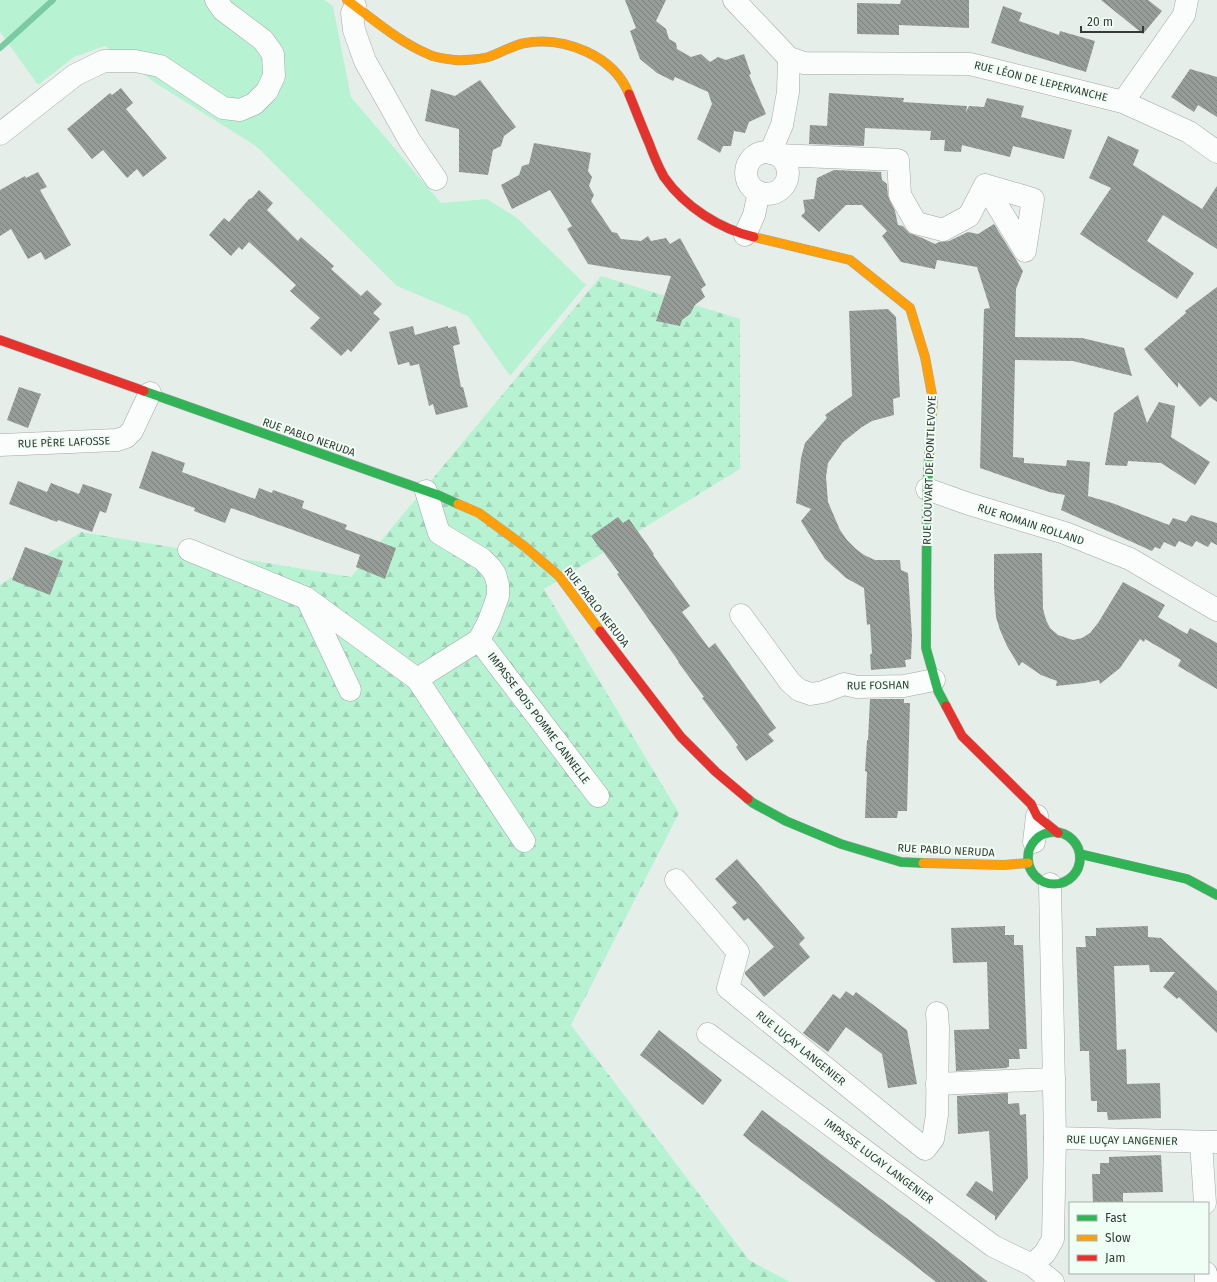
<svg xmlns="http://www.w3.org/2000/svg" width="1217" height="1282" font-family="'Fira Sans',sans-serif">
  <defs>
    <pattern id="forest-firs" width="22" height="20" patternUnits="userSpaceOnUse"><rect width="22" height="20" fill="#b7f3d2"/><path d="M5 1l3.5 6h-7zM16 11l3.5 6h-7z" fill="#9ed1b5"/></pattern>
    <pattern id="building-back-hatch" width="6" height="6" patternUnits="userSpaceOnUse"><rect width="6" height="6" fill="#969c98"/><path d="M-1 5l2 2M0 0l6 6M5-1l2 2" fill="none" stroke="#7b807d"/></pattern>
  </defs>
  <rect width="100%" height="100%" fill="#e6eee9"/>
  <path fill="#b7f3d2" d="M0 0H325L333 6 351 97 441 203 487 199 517 218 586 285 510 376 468 316 397 286 256 146 157 84 105 46 74 57 38 85 0 32Z"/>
  <path fill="url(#forest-firs)" d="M601 276 740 319V469L544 589 679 813 571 1025 749 1260 790 1282H0V585L81 532 351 577Z"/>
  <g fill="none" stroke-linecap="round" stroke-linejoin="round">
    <path stroke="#7acaa3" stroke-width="6" d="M0 48 53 0"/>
  </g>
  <g fill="url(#building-back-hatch)">
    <path d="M625 0H666L656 21 666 29 669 39 676 43 677 49 691 57 701 54 710 62 718 57 726 60 744 54 751 74 749 75 766 114 749 122 745 133 734 131 731 146H723L720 153 697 139 712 104 708 92 675 77 673 81 657 73 640 59 630 31 636 28Z"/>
    <path d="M901 0H969V28L899 25V35L857 34V3L900 4Z"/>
    <path d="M1101 0H1148L1162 11 1143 34Z"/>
    <path d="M1003 6 1022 13 1019 21 1059 35 1060 31 1095 41 1086 72 991 43Z"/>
    <path d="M1190 69 1217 77V117L1198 105 1194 112 1171 97Z"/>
    <path d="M480 80 516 127 504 136 501 146 493 150 488 175 459 172V129L425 121 431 89 455 96Z"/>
    <path d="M121 88 133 103 126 109 167 158 143 177 137 169 127 178 103 150 92 159 67 129 110 93 112 95Z"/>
    <path d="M829 93 904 98 903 102 967 106 966 112 969 106 984 107 987 98 1024 106 1021 117 1072 130 1064 159 1013 146 1010 157 962 145 961 152 944 151 945 140H930L931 131 865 128 864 146 809 144 810 125 827 126Z"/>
    <path d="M1108 136 1139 150 1133 165 1202 209 1217 186V249L1163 215 1147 241 1194 273 1177 299 1080 234 1111 188 1089 178Z"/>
    <path d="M534 143 591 153 588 171 592 177 589 186 594 195 591 201 612 232 617 233 621 239 641 241 648 236 651 241 666 238 670 244 680 238 706 285 701 289 705 297 695 305 690 314 682 320 680 326 656 321 671 276 623 270 588 264 567 229 572 226 550 190 512 209 501 185 519 175 522 166 529 164Z"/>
    <path d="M834 170 881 172 882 180 887 184 888 196 895 211 898 225 903 226 909 233 920 237 935 244 939 242 949 241 968 232 978 234 994 224 1023 271 1016 289 1015 337 1082 338 1124 348 1132 376 1073 361 1015 360 1013 457 1024 458V463L1066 466 1067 460 1090 462 1088 496 1112 503 1169 525 1173 518 1186 522 1191 515 1217 523V545L1211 542 1208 547 1196 541 1192 547 1179 541 1175 547 1164 542 1160 549 1155 547 1152 551 1061 510 1065 495 1049 492 980 468 984 309 990 308 977 267 937 260 935 269 901 262 882 236 887 231 862 205H846L819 232 801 216 805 212 803 200 814 199 817 178Z"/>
    <path d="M38 172 47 187 40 190 71 245 45 260 41 252 28 259 11 229 0 236V190L25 176 26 178Z"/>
    <path d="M259 190 273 203 267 210 298 241 301 237 334 266 331 269 361 296 367 290 382 304 373 313 380 319 351 352 348 349 341 356 310 328 320 318 290 291 296 285 249 242 242 250 239 247 231 256 209 235 224 218 229 222 249 199 252 198Z"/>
    <path d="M1217 287V402L1210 397 1200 407 1178 382V388L1144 349 1186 313 1185 311Z"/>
    <path d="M888 309 896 317 898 358 900 397 893 399 894 415 872 421 862 427 843 442 828 463 826 477 828 502 840 530 847 540 856 549 864 555 875 560H900L901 570 908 573 912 636 911 659 905 660 906 667 871 670 870 655 872 653 870 624 867 625 864 588 846 578 825 559 801 521 811 509 796 503 801 458 805 443 827 418 825 415 852 396 849 311Z"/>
    <path d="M413 326 415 335 448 326V328L456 326 460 344 453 346 461 387H463L468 407 436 415 433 404 429 406 419 364 410 366 409 362 398 365 389 332Z"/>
    <path d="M19 387 41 394 28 428 7 420Z"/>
    <path d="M1138 395 1147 423 1159 402 1175 406 1171 437 1210 462 1195 485 1161 463 1128 461 1127 466 1105 465 1114 413Z"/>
    <path d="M152 451 185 463 182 472 255 499 259 488 272 493 273 490 304 501 302 508 347 525 345 529 396 548 385 579 356 567 360 555 293 530 231 508 225 523 194 511 195 508 139 488Z"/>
    <path d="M18 481 47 492 51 483 79 494 83 484 112 494 106 513 100 511 92 532 58 520 57 522 9 504Z"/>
    <path d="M618 517 623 523 629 519 654 554 653 555 690 606 682 612 709 648 715 643 776 728 768 734 774 741 746 761 736 747 738 745 702 698 704 697 678 662H679L652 624 617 574 619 573 602 550H601L591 536Z"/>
    <path d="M25 547 63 561 50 595 12 580Z"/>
    <path d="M1042 553 1043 609 1046 620 1050 628 1058 635 1073 640 1082 638 1090 633 1098 623 1123 582 1165 605 1158 617 1187 634 1190 628 1217 643V689L1178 666 1181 660 1145 639 1144 642 1140 639 1120 668 1100 684 1099 680 1084 683 1056 686 1057 681 1041 675 1022 662 1019 666 1007 646 1000 630 996 617 994 588V554Z"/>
    <path d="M870 699H904V703H910L907 811H898L897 818H865L867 772 865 771 867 740H868Z"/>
    <path d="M737 859 805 938 799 944 810 957 764 997 745 974V972L774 947 748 918 744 921 732 907 737 903 715 879Z"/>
    <path d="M1005 926V935H1014V945H1023L1027 1049H1019L1020 1059H1009V1067H1007V1068L956 1071 954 1030 989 1029 987 962 953 963 951 928Z"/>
    <path d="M1148 926V937L1161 938 1217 991V1033L1179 997 1177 999 1163 987 1175 972H1150L1149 965 1114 966 1117 1050 1126 1049 1127 1084 1160 1083 1161 1118 1108 1120 1107 1112H1097V1101H1091L1089 1051H1080L1076 947H1086L1085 936H1096V928Z"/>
    <path d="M846 991 853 996 856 992 907 1030 917 1084 888 1088 882 1054 846 1027 828 1052 803 1033 833 994 840 999Z"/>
    <path d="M659 1030 722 1080 703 1105 640 1055Z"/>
    <path d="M1008 1093V1104L1019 1103 1020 1115 1026 1114 1028 1178 995 1221V1216L966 1195 976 1181 993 1192 989 1131 958 1134 957 1099V1096Z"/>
    <path d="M762 1110 913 1223 988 1282H936L899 1253 751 1142 743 1135Z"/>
    <path d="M1161 1155 1163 1192 1123 1193V1203H1093L1092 1174H1100V1163H1109V1157Z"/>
  </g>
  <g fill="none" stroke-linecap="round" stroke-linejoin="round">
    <defs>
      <g id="street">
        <path d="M734 0 789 58 804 63 970 64 1123 102 1189 132 1217 152"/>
        <path d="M355 6 352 13 354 30 365 61 410 141 436 179"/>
        <path d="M1123 102 1184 15 1187 0"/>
        <path d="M0 134 75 75 104 61H135L160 66 223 108 240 110 254 104 267 91 274 76 273 54 263 40 223 10 216 0"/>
        <circle cx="767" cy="173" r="21"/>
        <path d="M770 153 782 125 788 92 789 58"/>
        <path d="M777 155 898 160 900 195 916 223 943 230 969 216 985 185 1033 199 1025 251 985 185"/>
        <path d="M745 235 754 215 759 192"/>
        <path d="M0 445 117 440 126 437 132 431 150 393"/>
        <path d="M927 489 969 504 1065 533 1130 559 1217 610"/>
        <path d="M189 550 306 598 417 679 479 640 489 621 498 596V585L495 574 490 567 482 559 439 533 426 491"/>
        <path d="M308 601 350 690"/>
        <path d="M741 615 790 682 799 690 811 694 823 692 844 684 857 687 904 686 934 680"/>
        <path d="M479 640 598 796"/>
        <path d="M417 679 524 841"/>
        <path d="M1034 842 1037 816"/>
        <path d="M676 880 738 952 728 988 925 1149 933 1139 937 1115 938 1028 937 1013"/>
        <path d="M708 1034 993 1246 1032 1265 1053 1282"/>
        <path d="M937 1084 1054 1079"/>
        <path d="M1055 1138 1217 1142"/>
        <path d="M1201 1142 1205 1203"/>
        <path d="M1032 1265 1045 1253 1053 1239 1055 1138 1050 884"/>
        <path d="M1206 1273V1282"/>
      </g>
      <g id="fast">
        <path d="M144 391 438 495 458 504"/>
        <path d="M929 456 927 489 926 648 938 691 946 706"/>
        <path d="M748 799 753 803 786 821 841 844 901 862 923 863"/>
        <circle cx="1054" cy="858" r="26"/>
        <path d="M1080 854 1187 879 1217 895"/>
      </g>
      <g id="slow">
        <path d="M347 0C373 19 399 42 428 54 435 58 447 59 455 60 462 61 484 59 491 56 502 52 514 45 525 43 565 36 614 56 629 94"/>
        <path d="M754 237 850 260 910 308 925 357 933 400 929 456"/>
        <path d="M458 504 479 513 524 546 559 576 600 631"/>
        <path d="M923 863 1004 865 1028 863"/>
      </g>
      <g id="jam">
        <path d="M629 94C636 111 642 127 649 143 653 154 658 166 664 177 685 207 720 229 754 237"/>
        <path d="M0 340 144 391"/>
        <path d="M600 631 681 737 716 772 748 799"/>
        <path d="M946 706 962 736 1031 804 1037 816 1058 833"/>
      </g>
    </defs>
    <use href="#street" stroke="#a1a8a4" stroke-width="23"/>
    <use href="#fast" stroke="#a1a8a4" stroke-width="10"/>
    <use href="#slow" stroke="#a1a8a4" stroke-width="10"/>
    <use href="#jam" stroke="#a1a8a4" stroke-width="10"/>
    <use href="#street" stroke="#fbfcfc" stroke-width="22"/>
    <use href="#fast" stroke="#30b455" stroke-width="9"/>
    <use href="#slow" stroke="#ff9f0a" stroke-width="9"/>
    <use href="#jam" stroke="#e5322d" stroke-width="9"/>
  </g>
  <g text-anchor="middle" stroke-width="4" stroke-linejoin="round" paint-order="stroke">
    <g font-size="11" fill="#343a37" stroke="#f0fff6">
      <text transform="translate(1041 81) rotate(14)" y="4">RUE LÉON DE LEPERVANCHE</text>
      <text transform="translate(309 437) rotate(19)" y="4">RUE PABLO NERUDA</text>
      <text transform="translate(64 442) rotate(-2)" y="4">RUE PÈRE LAFOSSE</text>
      <text transform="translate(929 470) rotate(-88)" y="4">RUE LOUVART DE PONTLEVOYE</text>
      <text transform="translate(1031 524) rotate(18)" y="4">RUE ROMAIN ROLLAND</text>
      <text transform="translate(597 607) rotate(52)" y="4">RUE PABLO NERUDA</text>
      <text transform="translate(878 685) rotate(-1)" y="4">RUE FOSHAN</text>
      <text transform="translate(539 718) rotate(53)" y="4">IMPASSE BOIS POMME CANNELLE</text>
      <text transform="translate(946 850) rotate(3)" y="4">RUE PABLO NERUDA</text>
      <text transform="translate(801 1048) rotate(39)" y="4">RUE LUÇAY LANGENIER</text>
      <text transform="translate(1122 1140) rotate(1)" y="4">RUE LUÇAY LANGENIER</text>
      <text transform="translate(879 1161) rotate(37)" y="4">IMPASSE LUCAY LANGENIER</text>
    </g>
  </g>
  <rect x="1069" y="1202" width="140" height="72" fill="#f0fff6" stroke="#a5b0aa"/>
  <rect x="1077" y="1215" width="20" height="6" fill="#30b455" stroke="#a5b0aa"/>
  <text x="1105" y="1222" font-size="12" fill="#343a37">Fast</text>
  <rect x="1077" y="1235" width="20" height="6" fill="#ff9f0a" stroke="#a5b0aa"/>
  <text x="1105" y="1242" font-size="12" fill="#343a37">Slow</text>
  <rect x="1077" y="1255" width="20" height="6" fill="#e5322d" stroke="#a5b0aa"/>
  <text x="1105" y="1262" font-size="12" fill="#343a37">Jam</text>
  <path d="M1081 26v6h62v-6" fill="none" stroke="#343a37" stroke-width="2"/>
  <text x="1087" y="26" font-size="12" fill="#343a37" stroke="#f0fff6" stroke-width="3" paint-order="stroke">20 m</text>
</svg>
